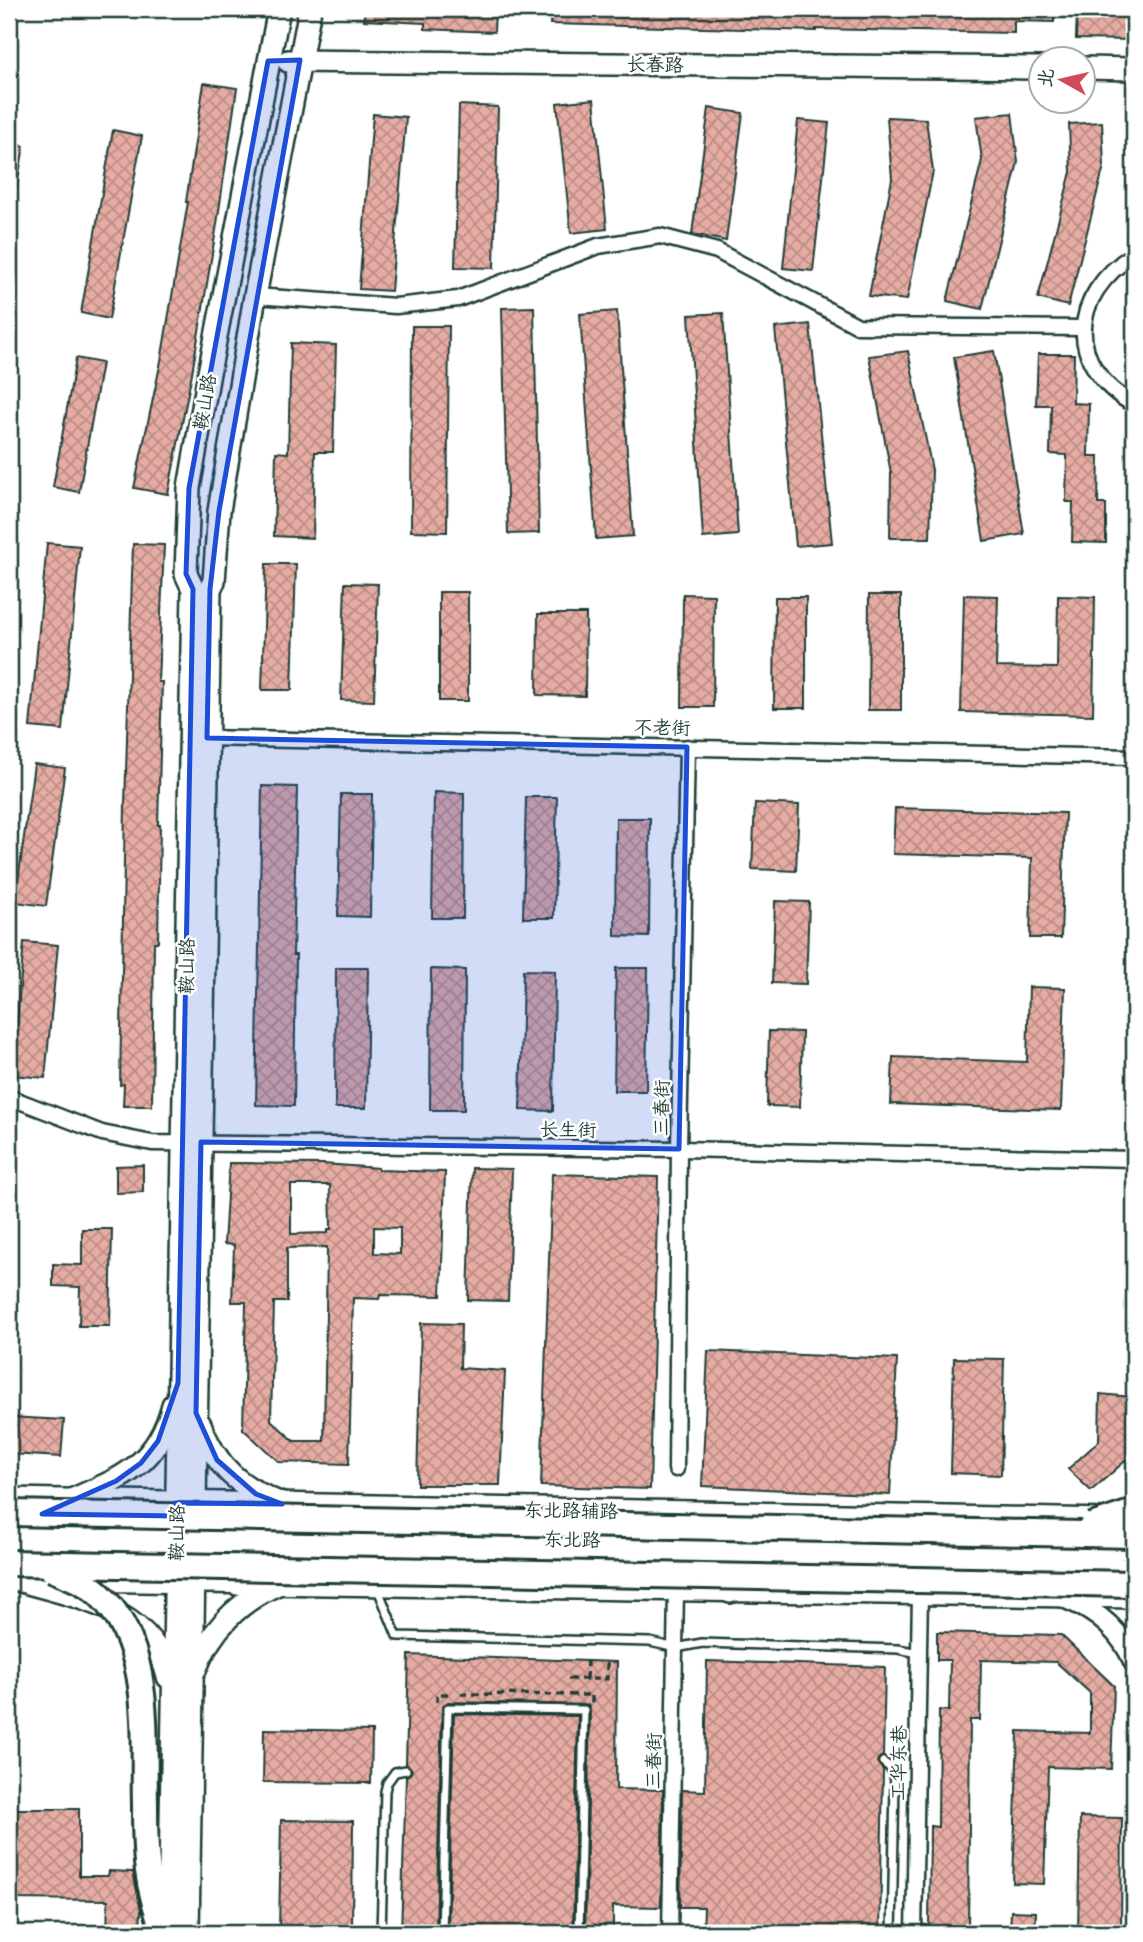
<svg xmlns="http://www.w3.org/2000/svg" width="1143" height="1942" font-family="'Balsamiq Sans','LXGW WenKai TC',sans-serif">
  <defs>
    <pattern id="building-cross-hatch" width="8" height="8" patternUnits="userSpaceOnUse" patternTransform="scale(1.75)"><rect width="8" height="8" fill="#e6aca4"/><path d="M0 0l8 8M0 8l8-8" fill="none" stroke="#ba8d86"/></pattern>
  </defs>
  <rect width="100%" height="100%" fill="#fff"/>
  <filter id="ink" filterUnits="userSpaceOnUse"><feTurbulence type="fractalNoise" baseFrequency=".0143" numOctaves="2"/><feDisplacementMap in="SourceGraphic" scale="14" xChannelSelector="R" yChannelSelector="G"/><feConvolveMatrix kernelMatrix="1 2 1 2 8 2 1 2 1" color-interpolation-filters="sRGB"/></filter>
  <g filter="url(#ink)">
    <g fill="url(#building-cross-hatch)" stroke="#1f3d34" stroke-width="2" fill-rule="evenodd">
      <path d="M364 9H495L494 32 425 29V23L364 20Z"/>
      <path d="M551 9H1054V22L1014 21V33L816 29V31L550 24Z"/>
      <path d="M1118 9H1134V40L1076 39 1077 10Z"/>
      <path d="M204 83 237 88 217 224 192 373 168 494 134 488 161 361 188 202H186Z"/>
      <path d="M594 99 607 229 571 233 557 103Z"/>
      <path d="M459 105 498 107 494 268 455 267Z"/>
      <path d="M709 108 743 113 726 241 692 234Z"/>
      <path d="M1012 113 1018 162 982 309 947 301 982 160 976 117Z"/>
      <path d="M373 114 406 117 391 291 359 289Z"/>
      <path d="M887 117 926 119 933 171 907 300 869 296 892 179Z"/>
      <path d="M798 120 829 123 813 271 783 268Z"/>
      <path d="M1102 122 1104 166 1068 306 1038 298 1071 172 1069 124Z"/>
      <path d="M113 130 142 136 109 319 81 313Z"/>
      <path d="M9 143 24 146 16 191 9 190Z"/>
      <path d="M534 307 539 533 508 534 502 308Z"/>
      <path d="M617 311 633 536 596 539 580 314Z"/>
      <path d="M723 313 738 535 703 538 689 315Z"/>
      <path d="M810 324 832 543 796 546 775 328Z"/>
      <path d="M412 326H449L447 532 411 531Z"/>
      <path d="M291 343 336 345 333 452H315L313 538 274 536 276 452 288 453Z"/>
      <path d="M908 351 932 470 930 538H890L891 473 869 356Z"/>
      <path d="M994 351 1024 534 984 541 954 357Z"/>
      <path d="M1038 354H1074L1073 403 1089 404 1088 456H1099L1098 504H1106V543L1072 542 1073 502H1066L1067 455 1050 454 1051 405H1036Z"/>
      <path d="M76 358 102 363 79 492 53 487Z"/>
      <path d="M47 543 80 546 63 730 30 727Z"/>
      <path d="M133 544 164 545 158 682H162L158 825H160L158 942H154L152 1106H123L124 1084 120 1085 125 804Z"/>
      <path d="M266 564H296L292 690H262Z"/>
      <path d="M345 583 378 584 374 701 341 700Z"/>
      <rect x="439" y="592" width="29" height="109"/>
      <path d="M683 594 714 595 713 707H682Z"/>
      <path d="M869 595H901V710H868Z"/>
      <path d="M964 595 998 596 996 667 1057 668 1058 596 1095 597 1093 715 961 712Z"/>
      <path d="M775 597H806V708H774Z"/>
      <path d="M538 614H586L585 696 537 695Z"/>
      <path d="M34 764 65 768 46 906 15 902Z"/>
      <path d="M262 786 297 787 293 955H296L294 1106 256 1105Z"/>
      <path d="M434 792 464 793 463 918H432Z"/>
      <path d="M341 794H372L370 917 338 916Z"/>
      <path d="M526 797H557L554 918H523Z"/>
      <path d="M755 803 799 805 796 871 752 869Z"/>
      <path d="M895 808 1065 813 1061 938H1030L1032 858 893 854Z"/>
      <path d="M616 818H650L649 937 615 936Z"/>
      <path d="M775 901 809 902 806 984 772 983Z"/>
      <path d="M24 942 58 945 45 1078 12 1075Z"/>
      <path d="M336 968H368L366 1108H335Z"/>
      <path d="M616 968H648L646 1091H614Z"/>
      <path d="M431 969 465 970 464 1110H430Z"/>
      <path d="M523 970 555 971 553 1111 520 1110Z"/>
      <path d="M1029 987 1065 988 1061 1110 891 1104 893 1057 1027 1062Z"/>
      <path d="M769 1031 802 1032 800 1107 767 1106Z"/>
      <path d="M229 1163 323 1164 378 1168V1170L445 1172 441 1296 380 1295 379 1299 353 1298 349 1464 279 1462 243 1429 246 1302H232L234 1245 224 1244ZM291 1185H330L331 1229H328V1233L291 1234ZM374 1227 400 1228V1254L374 1253ZM327 1247 324 1441H294L271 1420 274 1302H287V1248Z"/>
      <path d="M143 1165V1192L116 1193V1166Z"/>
      <path d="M472 1168 512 1169 508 1301 468 1300Z"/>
      <path d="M552 1174 658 1177 650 1489 541 1486Z"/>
      <path d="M82 1229H112L110 1326H79L80 1287 53 1286V1264L82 1265Z"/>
      <path d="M421 1323 461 1324 460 1368 505 1371 500 1485H417Z"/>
      <path d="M708 1351 897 1359 890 1495 702 1486Z"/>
      <path d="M954 1358 1004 1359 1001 1475 951 1473Z"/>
      <path d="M1100 1394 1131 1397 1132 1455 1091 1491 1068 1469 1099 1441Z"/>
      <path d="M9 1417 64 1420 61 1457 9 1454Z"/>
      <path d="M937 1632 1061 1635 1114 1686 1111 1769 1048 1767 1044 1884 1013 1883 1018 1731 1090 1733V1693L1056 1662 981 1660 980 1720H970L968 1933H929L930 1826 938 1827 939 1710 949 1711 950 1660H937Z"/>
      <path d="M409 1655 617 1662 616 1789 663 1790 661 1907 613 1906V1933H585L590 1710 588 1705 448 1702 442 1708 436 1933H401L406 1776 410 1774 412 1770 406 1764Z"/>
      <path d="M707 1661 885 1667 883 1756 879 1758 877 1762 883 1770 880 1933H703L704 1907H680L682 1790 705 1791Z"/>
      <path d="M454 1714 578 1716 573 1933H448Z"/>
      <path d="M264 1729 372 1731 371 1783 263 1782Z"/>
      <path d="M9 1809H79V1876H108L109 1871 133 1872 141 1910 140 1933H107L108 1900 9 1899Z"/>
      <path d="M1080 1817 1122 1818 1121 1933H1078Z"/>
      <path d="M281 1820 353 1821 352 1933H279Z"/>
      <path d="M1011 1911 1036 1912 1035 1933H1010Z"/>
    </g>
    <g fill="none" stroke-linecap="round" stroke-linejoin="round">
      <defs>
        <g id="lane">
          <path d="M377 1587 397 1636 650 1642 676 1648 702 1643 898 1649 919 1653"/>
          <path d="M883 1762C892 1768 894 1773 895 1783L892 1933"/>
          <path d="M381 1933 385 1791 387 1783 395 1772 406 1770"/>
          <path d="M442 1933 448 1708 584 1710 579 1933"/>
        </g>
        <g id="street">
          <path d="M1134 254C1069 296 1065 365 1134 405"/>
          <path d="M255 296 396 306 458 299 598 246 660 236 717 251 858 326 1083 328"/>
          <path d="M202 738 1134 757"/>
          <path d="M9 1097 102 1133 152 1143 679 1149 1134 1159"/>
          <path d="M676 1469 679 1149 687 747"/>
          <path d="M670 1933 676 1591"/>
          <path d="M914 1933 920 1594"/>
        </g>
        <g id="secondary">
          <path d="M9 1498 1109 1519"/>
          <path d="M76 1581 1134 1598"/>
          <path d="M1067 1599C1097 1611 1121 1631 1134 1662"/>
        </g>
        <g id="primary">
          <path d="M288 61 1042 68"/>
          <path d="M1084 68 1134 69"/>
          <path d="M200 1424C216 1467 240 1488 282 1504"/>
          <path d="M39 1515C97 1484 154 1481 173 1405"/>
          <path d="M9 1528 1115 1549 1134 1546"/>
          <path d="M9 1547 1134 1569"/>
          <path d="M702 1573 730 1592"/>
          <path d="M14 1579C73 1597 152 1607 168 1677"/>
          <path d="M237 1584 264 1564"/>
          <path d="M195 1670C211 1629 238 1602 278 1584"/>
          <path d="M169 1933 193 589 186 574 189 488 209 373 279 9"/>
          <path d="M188 1933 210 589 214 581 219 511 255 296 310 9"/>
        </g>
        <path id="highway" d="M145 1805C145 1856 146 1885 165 1933"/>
      </defs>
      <use href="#lane" stroke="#1f3d34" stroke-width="12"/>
      <use href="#street" stroke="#1f3d34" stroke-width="19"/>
      <use href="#secondary" stroke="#1f3d34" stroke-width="24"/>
      <use href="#primary" stroke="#1f3d34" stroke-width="26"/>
      <use href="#highway" stroke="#1f3d34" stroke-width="30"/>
      <g stroke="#1f3d34" stroke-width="3.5" stroke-dasharray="7 5" stroke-linecap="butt">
        <path d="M568 1679H607V1661"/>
        <path d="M586 1679 587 1661"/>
        <path d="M461 1694 592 1695V1704"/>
        <path d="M437 1702V1694H450"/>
      </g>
      <use href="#lane" stroke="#fff" stroke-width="7"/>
      <use href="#street" stroke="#fff" stroke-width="14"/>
      <use href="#secondary" stroke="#fff" stroke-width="19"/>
      <use href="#primary" stroke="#fff" stroke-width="21"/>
      <use href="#highway" stroke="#fff" stroke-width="24"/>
      <defs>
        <g id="highway-bridge">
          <path d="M9 1513 1134 1535"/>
          <path d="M1092 1526 1134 1512"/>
          <path d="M9 1563 1134 1584"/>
          <path d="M52 1569C69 1576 87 1582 100 1595 154 1647 143 1737 145 1805"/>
        </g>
      </defs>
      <use href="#highway-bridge" stroke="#1f3d34" stroke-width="30" stroke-linecap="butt"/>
      <use href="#highway-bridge" stroke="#fff" stroke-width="24"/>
    </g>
  </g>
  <path fill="#1d4ed8" fill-opacity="0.2" stroke="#1d4ed8" stroke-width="5" stroke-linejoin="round" d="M300 60 219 511 210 589 207 738 687 747 679 1149 201 1142 196 1413 217 1460 256 1494 282 1504 176 1503V1516L42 1514 116 1481 141 1463 158 1441 178 1383 193 589 186 574 189 488 268 61Z"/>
  <g text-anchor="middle" stroke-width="5" stroke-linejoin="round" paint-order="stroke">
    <g font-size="19" fill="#1f3d34" stroke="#fff">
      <text transform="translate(655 64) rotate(1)" y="7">长春路</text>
      <text transform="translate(204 402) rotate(-80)" y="7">鞍山路</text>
      <text transform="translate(662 727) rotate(1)" y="7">不老街</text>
      <text transform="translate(186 966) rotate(-89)" y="7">鞍山路</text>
      <text transform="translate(661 1108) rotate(-89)" y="7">三春街</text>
      <text transform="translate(568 1129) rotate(1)" y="7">长生街</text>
      <text transform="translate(571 1510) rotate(1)" y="7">东北路辅路</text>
      <text transform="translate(176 1533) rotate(-89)" y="7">鞍山路</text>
      <text transform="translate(572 1539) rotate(1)" y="7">东北路</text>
      <text transform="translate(653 1761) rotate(-89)" y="7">三春街</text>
      <text transform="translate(898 1763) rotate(-89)" y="7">工华东巷</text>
    </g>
  </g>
  <rect width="1143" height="1942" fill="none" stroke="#fff" stroke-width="35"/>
  <rect x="18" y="18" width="1108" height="1907" fill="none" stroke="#1f3d34" stroke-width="2.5" filter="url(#ink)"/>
  <g transform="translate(1062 80) rotate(278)"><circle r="33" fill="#ffffff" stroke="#a5b1ae" stroke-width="2"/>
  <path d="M0-5L12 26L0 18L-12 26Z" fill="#d1495b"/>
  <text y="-10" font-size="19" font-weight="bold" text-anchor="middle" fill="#1f3d34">北</text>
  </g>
</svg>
